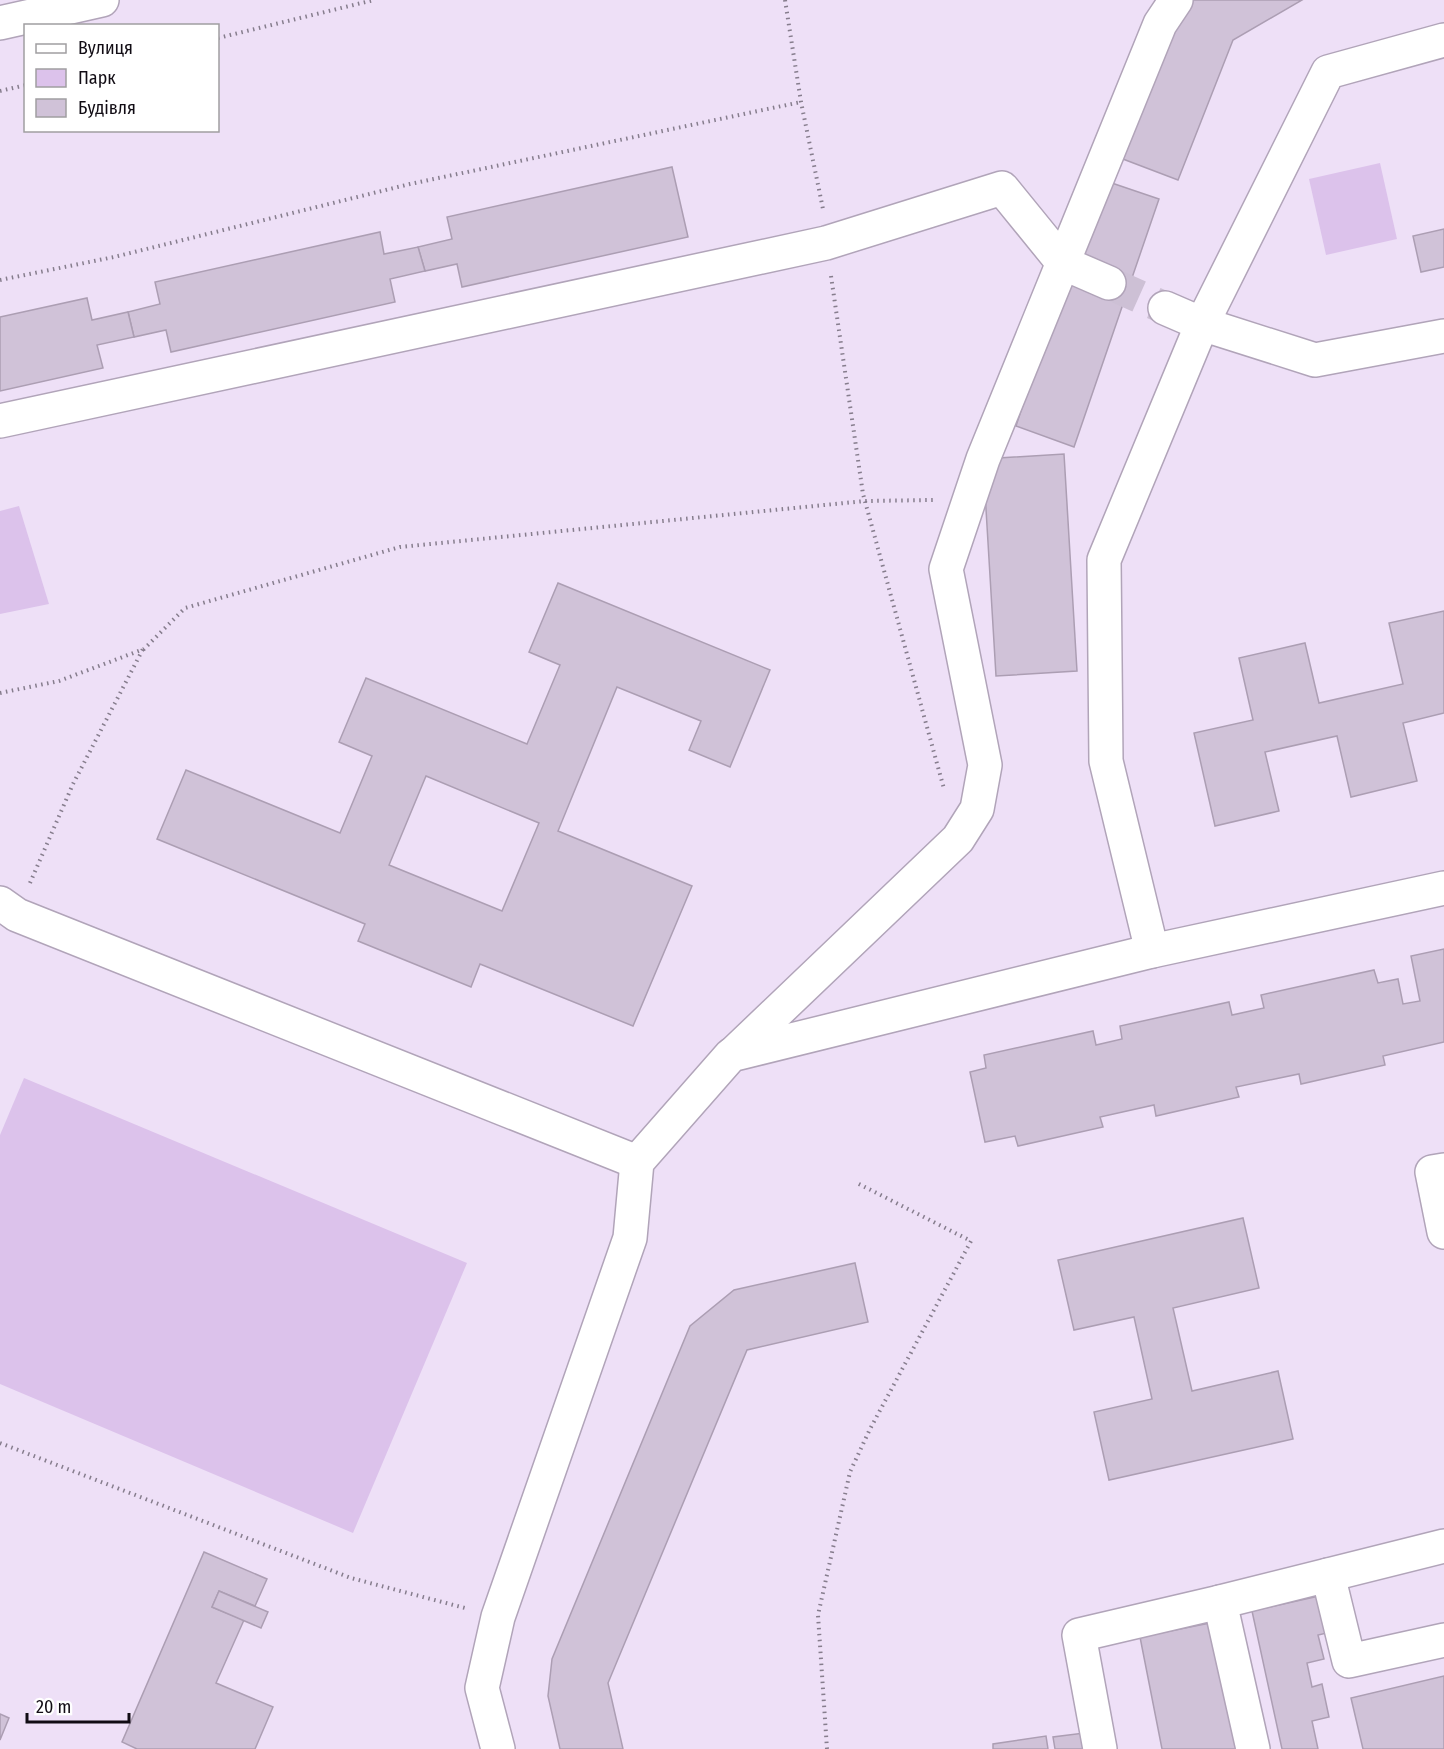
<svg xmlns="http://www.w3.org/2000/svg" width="1444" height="1749" font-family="'Fira Sans Condensed',sans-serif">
  <rect width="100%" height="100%" fill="#eee0f7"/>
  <g fill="#dcc2eb">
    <path d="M1380 163 1397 239 1326 255 1309 179Z"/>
    <path d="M19 506 49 604 0 614V511Z"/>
    <path d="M24 1078 467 1263 353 1533 0 1384V1135Z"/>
  </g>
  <g fill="#d0c2d8" stroke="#ac9eb3" stroke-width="1.5" fill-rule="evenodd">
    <path d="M1178 0H1302L1233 40 1178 180 1115 156Z"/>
    <path d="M672 167 688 237 462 287 457 264 425 271 418 247 452 239 447 217Z"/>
    <path d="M1097 178 1159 199 1074 447 1016 426Z"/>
    <path d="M1444 229V267L1421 272 1413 236Z"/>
    <path d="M380 232 384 254 418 247 425 271 390 279 395 302 171 352 166 330 134 337 128 312 160 304 155 282Z"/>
    <path d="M87 298 92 320 128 312 134 337 97 345 103 368 0 391V317Z"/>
    <path d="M1064 454 1077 671 996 676 983 459Z"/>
    <path d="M558 583 770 670 730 767 689 750 701 721 617 687 558 831 692 886 633 1026 480 964 471 987 358 941 365 924 157 839 186 770 340 833 372 756 339 742 366 678 527 744 560 665 529 652ZM426 776 539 823 502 911 389 865Z"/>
    <path d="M1444 611V713L1403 723 1417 781 1351 797 1337 736 1265 752 1279 811 1215 826 1194 733 1253 720 1239 658 1305 643 1319 703 1403 684 1389 623Z"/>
    <path d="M1444 949V1042L1383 1056 1385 1065 1301 1084 1299 1074 1236 1087 1239 1097 1156 1116 1154 1105 1100 1117 1103 1127 1018 1146 1015 1136 985 1142 970 1072 986 1068 984 1055 1093 1031 1096 1045 1122 1039 1120 1026 1229 1002 1232 1015 1264 1008 1261 995 1374 970 1378 983 1398 979 1403 1004 1420 1001 1411 956Z"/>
    <path d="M1243 1218 1259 1288 1173 1308 1192 1391 1278 1371 1293 1439 1109 1480 1094 1412 1152 1399 1134 1317 1074 1330 1058 1260Z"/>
    <path d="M855 1263 868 1322 747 1350 608 1683 623 1749H560L548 1696 552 1659 690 1326 734 1290Z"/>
    <path d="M204 1552 267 1579 255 1606 219 1591 212 1607 244 1620 216 1683 273 1707 255 1749H137L122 1742Z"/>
    <path d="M219 1591 268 1612 261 1628 212 1607Z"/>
    <path d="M1319 1596 1327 1633 1318 1635 1324 1659 1307 1663 1312 1687 1322 1684 1329 1717 1312 1721 1318 1749H1282L1252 1611Z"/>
    <path d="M1215 1622 1240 1749H1162L1140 1637Z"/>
    <path d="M1444 1676V1749H1363L1351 1698Z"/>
    <path d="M0 1714 9 1718 0 1740Z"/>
    <path d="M1084 1733 1085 1749H1055L1053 1737Z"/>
    <path d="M1046 1736 1048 1749H993V1744Z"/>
  </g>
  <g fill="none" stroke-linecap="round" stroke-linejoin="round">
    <path stroke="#cdc0d5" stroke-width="33" stroke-dasharray="33 16" stroke-linecap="butt" d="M1109 283 1165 308"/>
    <defs>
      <g id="minor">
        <path d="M1165 308 1202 324 1328 72 1444 40"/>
        <path d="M0 421 826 243 1002 188 1063 263 1109 283"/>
        <path d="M0 903 17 915 637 1162"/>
        <path d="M1152 951 1106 761 1104 560 1202 324 1315 360 1444 336"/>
        <path d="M733 1054 958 839 977 809 985 765 946 569 983 459 1160 24 1176 0"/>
        <path d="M1444 1170 1432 1172 1444 1232"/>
        <path d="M1328 1575 1349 1661 1444 1640"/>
        <path d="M498 1749 482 1688 498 1617 630 1238 637 1162 731 1055 1152 951 1444 888"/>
        <path d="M1100 1749 1079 1635 1220 1602"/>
        <path d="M1253 1749 1220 1602 1444 1546"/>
      </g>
      <path id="major" d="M0 23 102 0"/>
    </defs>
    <use href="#minor" stroke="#b1a4b9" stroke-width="36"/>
    <use href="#major" stroke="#b1a4b9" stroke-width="36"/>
    <g stroke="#867d8d" stroke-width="4" stroke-dasharray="1.5 4.5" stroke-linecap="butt">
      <path d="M785 0 801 102 823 209"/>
      <path d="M218 38 374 0"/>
      <path d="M0 91 26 85"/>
      <path d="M831 276 863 494 944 789"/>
      <path d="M0 280 114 257 410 184 801 102"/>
      <path d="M0 693 59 681 144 649 185 608 400 547 865 501 933 500"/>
      <path d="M30 883 73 784 143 649"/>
      <path d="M0 1443 351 1578 465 1608"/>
      <path d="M827 1749 818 1615 850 1472 870 1429 971 1241 855 1182"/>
    </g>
    <use href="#minor" stroke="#fff" stroke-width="33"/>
    <use href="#major" stroke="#fff" stroke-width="33"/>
  </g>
  <rect x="24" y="24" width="195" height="108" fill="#ffffff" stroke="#a09ea1" stroke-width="1.5"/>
  <rect x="36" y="44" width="30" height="9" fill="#ffffff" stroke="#a09ea1" stroke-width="1.5"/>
  <text x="78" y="54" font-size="18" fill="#110c14">Вулиця</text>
  <rect x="36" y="69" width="30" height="18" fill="#dcc2eb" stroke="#a09ea1" stroke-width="1.5"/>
  <text x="78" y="84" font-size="18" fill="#110c14">Парк</text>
  <rect x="36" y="99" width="30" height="18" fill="#d0c2d8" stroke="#a09ea1" stroke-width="1.5"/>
  <text x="78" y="114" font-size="18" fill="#110c14">Будівля</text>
  <path d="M27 1713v9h102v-9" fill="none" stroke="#110c14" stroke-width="3"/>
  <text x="36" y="1713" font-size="18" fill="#110c14" stroke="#ffffff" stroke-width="4.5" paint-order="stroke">20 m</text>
</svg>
